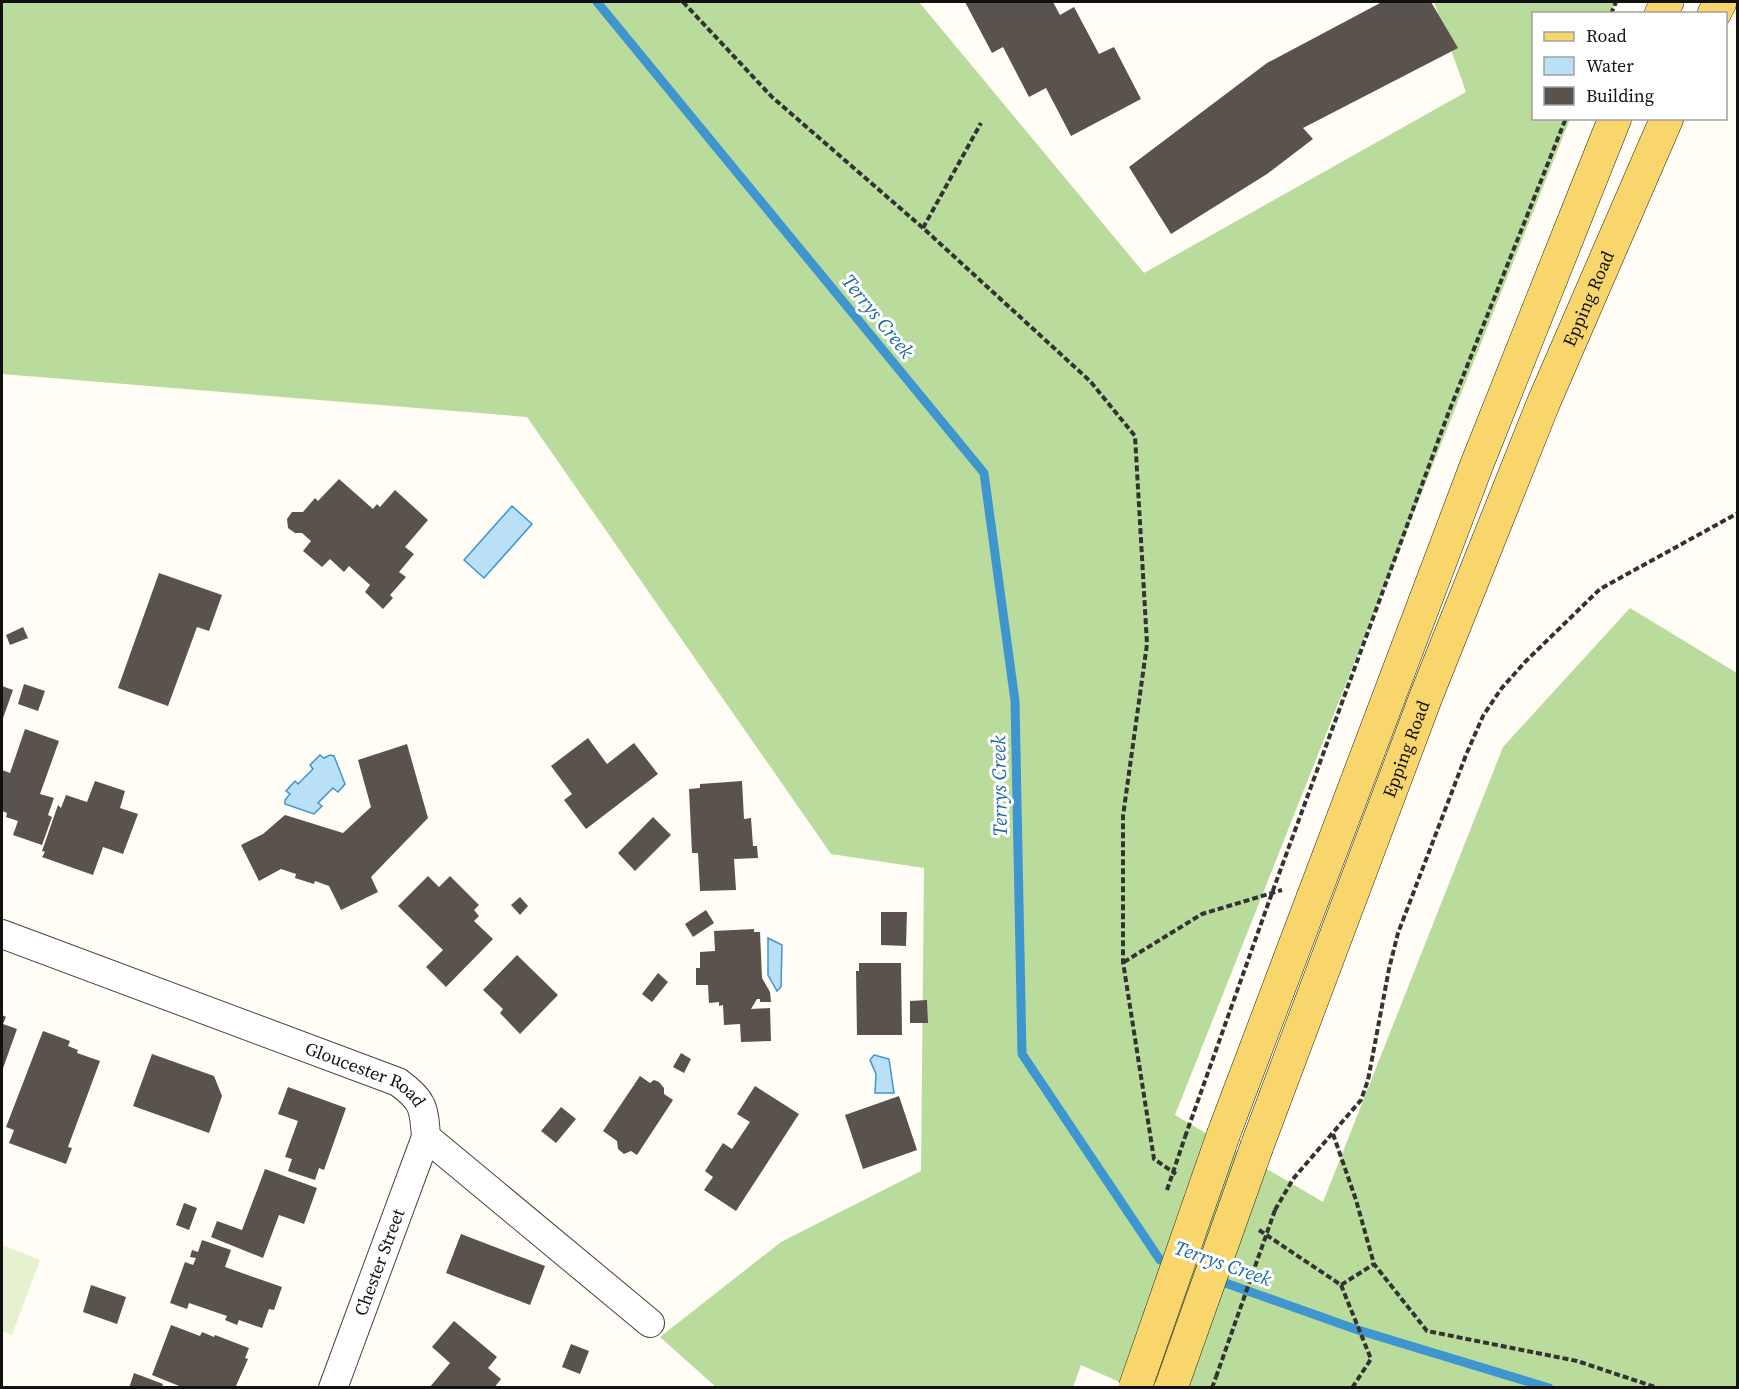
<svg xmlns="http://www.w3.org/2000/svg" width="1739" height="1389" font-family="'Source Serif 4',serif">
  <rect width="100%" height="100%" fill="#fffdf5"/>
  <path fill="#b9dc9c" d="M2 2H919L1144 273 1466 92 1434 2H1616L1611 13 1534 14V118L1570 119 1175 1115 1323 1202 1503 747 1630 608 1737 673V1387L1133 1388 1081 1365 1073 1387H716L660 1337 781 1242 921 1171 924 868 831 854 527 417 2 374Z"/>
  <path fill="#e6f2cf" d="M2 1245 40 1260 12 1335 2 1331Z"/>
  <g fill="#b9e0f7" stroke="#3f96cf" stroke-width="1.5">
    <path d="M512 506 532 524 484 578 464 560Z"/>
    <path d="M320 755 324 758 330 755 334 756 345 784 338 792 333 788 318 803 322 806 314 814 285 804V800L290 794 286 791 295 781 298 784 313 769 310 765Z"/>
    <path d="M768 938 782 945 781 987 777 991 768 975Z"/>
    <path d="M874 1055 889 1059 894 1093H875L876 1074 870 1060Z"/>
  </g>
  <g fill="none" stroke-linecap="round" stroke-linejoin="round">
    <g stroke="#3f96cf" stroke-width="9">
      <path d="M597 2 984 473 1015 701 1022 1054 1160 1260 1173 1264"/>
      <path d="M1214 1279 1358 1330 1549 1388"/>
    </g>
  </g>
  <g fill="#5a524d">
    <path d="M965 2H1053L1060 15 1074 7 1099 54 1114 47 1141 99 1071 136 1046 88 1029 97 1003 47 992 53Z"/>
    <path d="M1382 2H1431L1458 48 1303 128 1313 139 1267 174 1171 234 1129 167 1267 63Z"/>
    <path d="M339 479 373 509 377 504 380 507 395 490 428 520 405 547 414 554 399 572 406 577 390 595 393 598 383 609 365 592 370 585 349 566 344 572 330 559 322 567 303 551 311 541 302 533H295L288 528 287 519 292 512H303L315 498 318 501Z"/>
    <path d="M159 573 222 595 209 631 197 627 168 706 118 688Z"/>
    <path d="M23 627 28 638 10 645 6 635Z"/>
    <path d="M24 684 45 691 38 711 18 704Z"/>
    <path d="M2 686 13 690 2 721Z"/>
    <path d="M25 729 59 741 40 794 54 798 48 815 52 817 42 845 13 835 18 821 6 817 7 813 2 811V770L10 773Z"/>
    <path d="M588 738 607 764 634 743 658 774 586 829 564 800 572 794 551 766Z"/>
    <path d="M407 744 428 818 371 877 378 892 341 910 329 886 315 881 314 884 295 878 296 874 281 869 259 881 241 845 263 834 285 815 343 833 371 807 358 760Z"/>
    <path d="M95 781 125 791 120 808 138 814 123 854 103 847 93 875 42 857 45 852 42 851 58 805 61 808 66 795 87 802Z"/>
    <path d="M742 781 744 819 751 818 753 846H757L758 858 734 859 736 890 700 891 698 853H692L689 789 700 788V784Z"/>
    <path d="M653 817 671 835 635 871 618 853Z"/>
    <path d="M428 876 439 887 450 876 479 905 474 910 479 916 474 921 493 939 446 987 426 967 443 950 398 906Z"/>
    <path d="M520 897 528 906 520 915 511 905Z"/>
    <path d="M706 910 714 923 693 937 685 924Z"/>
    <path d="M881 912H907L906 946 881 945Z"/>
    <path d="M754 929V932H760L762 978 770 992 771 1002H760V999H757L751 1009 770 1008 771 1041 741 1042 740 1024 724 1025 723 1005 719 1006V1002L709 1003 708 985H696V968H700V952L715 951 714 931Z"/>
    <path d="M517 955 558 995 520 1034 500 1013 503 1009 483 990Z"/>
    <path d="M859 963H901L902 1035H857L856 971H859Z"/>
    <path d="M658 973 668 982 652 1002 642 994Z"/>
    <path d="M927 1000 928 1023H910V1001Z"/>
    <path d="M2 1015 6 1017 3 1024 17 1029 2 1071Z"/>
    <path d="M43 1031 70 1041 68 1046 78 1050 77 1053 100 1061 68 1147 72 1148 66 1164 9 1143 14 1130 6 1127Z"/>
    <path d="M681 1053 691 1059 684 1073 673 1067Z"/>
    <path d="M152 1054 214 1076 222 1096 209 1133 133 1106Z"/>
    <path d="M640 1076 650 1083 654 1080 659 1082 664 1088V1094L673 1100 637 1155 631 1151 624 1154 618 1149 617 1141 603 1131Z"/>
    <path d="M755 1086 799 1114 736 1211 704 1190 713 1177 705 1171 723 1143 732 1149 750 1122 737 1114Z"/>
    <path d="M288 1087 346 1108 324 1170 319 1168 315 1180 288 1171 292 1159 285 1157 298 1121 278 1114Z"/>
    <path d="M899 1096 917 1150 863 1169 845 1115Z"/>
    <path d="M561 1107 576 1119 556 1143 541 1131Z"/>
    <path d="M265 1169 317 1188 304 1224 279 1215 263 1258 211 1237 217 1221 242 1230Z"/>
    <path d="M184 1203 197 1208 189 1230 176 1225Z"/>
    <path d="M461 1234 545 1266 530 1305 446 1273Z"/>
    <path d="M202 1240 231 1250 225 1267 282 1287 274 1310 269 1309 262 1328 239 1320 237 1325 225 1320 227 1316 189 1303 187 1309 170 1303 185 1262 193 1265 196 1258 190 1257 192 1250 198 1252Z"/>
    <path d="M91 1285 126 1297 117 1324 83 1312Z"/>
    <path d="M454 1321 497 1357 488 1368 501 1379 494 1388H429L450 1363 432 1347Z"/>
    <path d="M171 1325 200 1336 202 1332 214 1337 215 1335 249 1348 245 1358 248 1359 235 1388H184L152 1375Z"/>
    <path d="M571 1344 589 1351 580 1374 562 1367Z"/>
    <path d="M134 1373 163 1384 162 1388H129Z"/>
  </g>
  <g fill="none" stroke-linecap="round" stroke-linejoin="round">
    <defs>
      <g id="street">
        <path id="s1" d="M2 934 398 1082C423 1100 424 1107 426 1137L650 1323"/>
        <path id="s2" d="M333 1388 426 1137"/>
      </g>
      <g id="primary">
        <path d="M1661 14 1667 2"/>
        <path d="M1714 14 1720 2"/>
        <path d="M1224 1133 1477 464 1615 118"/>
        <path id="s3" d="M1257 1146 1427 694 1543 404 1667 118"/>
      </g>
    </defs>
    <use href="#street" stroke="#444" stroke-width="30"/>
    <use href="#primary" stroke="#222" stroke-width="34"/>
    <g stroke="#333" stroke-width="4" stroke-dasharray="6 3" stroke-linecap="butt">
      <path d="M683 2 772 97 923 228 1090 381 1135 436 1147 644 1123 816V962L1154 1159 1176 1174"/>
      <path d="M1611 14 1616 2"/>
      <path d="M923 228 981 123"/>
      <path d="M1124 962 1202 914 1282 890"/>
      <path d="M1333 1134 1356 1200 1374 1264 1427 1331 1577 1361 1658 1388"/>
      <path d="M1185 1137 1272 893 1448 414 1566 118"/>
      <path d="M1275 1210 1293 1179 1361 1100 1368 1080 1389 969 1398 933 1466 755 1483 716 1501 689 1525 662 1600 589 1738 513"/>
      <path d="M1259 1230 1341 1285 1374 1264"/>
      <path d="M1341 1285 1371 1359 1352 1388"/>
      <path d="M1212 1388 1216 1377"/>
    </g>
    <use href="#street" stroke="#fff" stroke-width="28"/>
    <use href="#primary" stroke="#f9d66b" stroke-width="33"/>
    <defs>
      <g id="primary-bridge">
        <path d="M1135 1388 1224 1133"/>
        <path d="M1171 1388 1257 1146"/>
      </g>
    </defs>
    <use href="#primary-bridge" stroke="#222" stroke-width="34" stroke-linecap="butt"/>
    <g stroke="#333" stroke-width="4" stroke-dasharray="6 3" stroke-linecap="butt">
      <path d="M1167 1190 1185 1137"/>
      <path d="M1216 1377 1275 1210"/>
    </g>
    <use href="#primary-bridge" stroke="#f9d66b" stroke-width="33"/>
  </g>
  <g text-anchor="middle" stroke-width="6" stroke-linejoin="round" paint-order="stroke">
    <g font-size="18" fill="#111" stroke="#fff">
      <text dy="6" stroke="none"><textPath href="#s3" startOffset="910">Epping Road</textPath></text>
      <text dy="6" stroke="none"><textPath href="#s3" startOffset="424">Epping Road</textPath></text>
      <text dy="6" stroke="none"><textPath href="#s1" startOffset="390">Gloucester Road</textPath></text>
      <text dy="6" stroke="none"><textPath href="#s2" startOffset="134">Chester Street</textPath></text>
    </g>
    <g font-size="20" font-style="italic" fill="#1768a6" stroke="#fff">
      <text transform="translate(878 316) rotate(51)" y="7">Terrys Creek</text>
      <text transform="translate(999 786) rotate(-91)" y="7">Terrys Creek</text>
      <text transform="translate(1223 1263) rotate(19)" y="7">Terrys Creek</text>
    </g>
  </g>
  <rect width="1739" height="1389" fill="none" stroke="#111111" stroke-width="6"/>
  <rect x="1532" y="12" width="195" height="108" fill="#ffffff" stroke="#a0a0a0" stroke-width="1.5"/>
  <rect x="1544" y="32" width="30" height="9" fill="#f9d66b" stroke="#a0a0a0" stroke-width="1.5"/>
  <text x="1586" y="42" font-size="18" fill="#111111">Road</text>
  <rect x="1544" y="57" width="30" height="18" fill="#b9e0f7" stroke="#a0a0a0" stroke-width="1.5"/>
  <text x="1586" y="72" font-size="18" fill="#111111">Water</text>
  <rect x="1544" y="87" width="30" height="18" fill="#5a524d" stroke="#a0a0a0" stroke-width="1.5"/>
  <text x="1586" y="102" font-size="18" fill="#111111">Building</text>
</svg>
